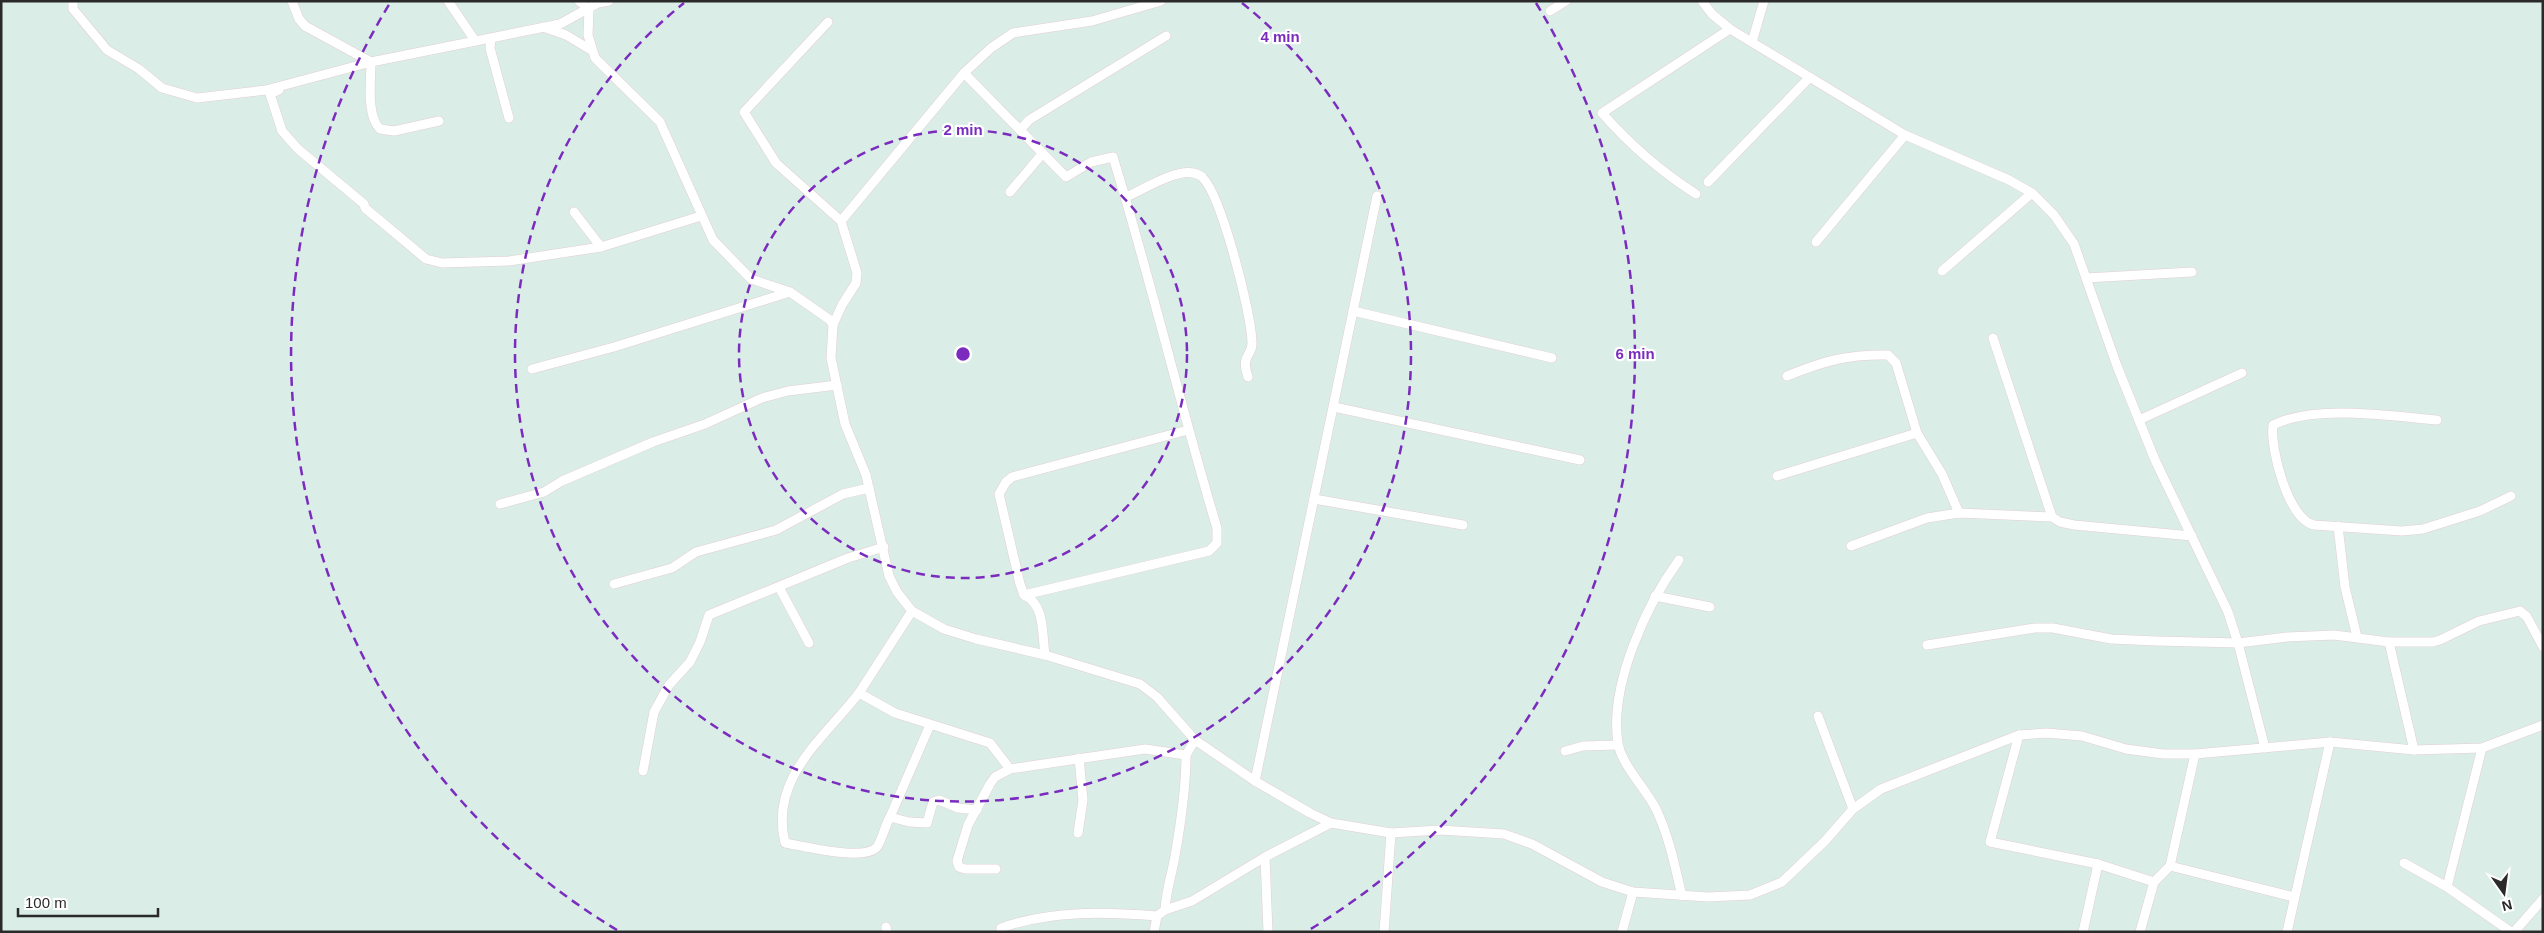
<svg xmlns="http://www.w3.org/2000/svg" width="2544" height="933" font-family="Helvetica,sans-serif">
  <rect width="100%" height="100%" fill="#daede6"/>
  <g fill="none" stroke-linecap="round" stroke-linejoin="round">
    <defs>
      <g id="street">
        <path d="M73 1V9L107 50 139 69 162 88 197 98 266 90 371 62 560 24 598 3 609 1"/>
        <path d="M292 1 299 19 305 26 371 62C371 79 366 116 380 129L394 131 439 121"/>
        <path d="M448 1 474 39"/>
        <path d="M579 1 589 9 588 35 595 58 660 122 713 240 751 279 790 292 830 320 833 325"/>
        <path d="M1702 1 1712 14 1730 29 1905 135 2009 180 2032 193 2054 215 2074 244 2117 366 2155 460 2228 612 2238 643 2265 748"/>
        <path d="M1550 11 1566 1"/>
        <path d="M828 22 744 112 776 163 841 221 964 73 991 48 1013 33 1092 21 1161 1"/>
        <path d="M543 27 566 35 591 50"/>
        <path d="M491 39 490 48 509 118"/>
        <path d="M1752 42 1764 1"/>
        <path d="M964 73 1066 177 1091 162 1113 157C1151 280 1180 405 1217 528V543L1209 551 1024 595"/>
        <path d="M279 90 270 94 282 131 298 149 364 204 365 208 426 259 442 263 509 261 601 247 701 216"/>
        <path d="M1020 130 1029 120 1166 36"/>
        <path d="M1708 182 1809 78"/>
        <path d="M1010 192 1042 154"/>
        <path d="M1696 194C1660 171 1630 145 1602 113L1730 29"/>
        <path d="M1126 197C1142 190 1176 169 1193 173 1197 174 1201 175 1203 178 1222 198 1251 312 1252 342 1253 357 1240 353 1248 377"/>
        <path d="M574 212 601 247"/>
        <path d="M841 221 857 273 856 283 842 305 833 325 831 358 845 424 866 475 889 576 897 592 912 611 944 629 976 639 1045 655 1140 684 1157 697 1195 740 1255 781 1310 813 1331 823 1391 833 1440 830 1504 834 1532 844 1602 882 1633 892 1708 897 1750 895 1782 882 1825 841 1853 809 1881 789 2019 735 2046 733 2082 736 2126 749 2163 754H2195L2330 742 2414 750 2482 748 2543 725"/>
        <path d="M1816 242 1905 135"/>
        <path d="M1942 271 2032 193"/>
        <path d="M2086 278 2192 272"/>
        <path d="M1353 311 1552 358"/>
        <path d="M1993 338 2052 517"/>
        <path d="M532 369 614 347 790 292"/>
        <path d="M1787 376C1824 361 1848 354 1888 355L1896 363 1917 433 1942 474 1959 513"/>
        <path d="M1334 407 1580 460"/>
        <path d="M2139 420 2242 373"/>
        <path d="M2437 420C2391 416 2315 404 2273 425 2270 449 2288 519 2314 525L2402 531 2423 529 2480 511 2511 496"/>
        <path d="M1777 476 1917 433"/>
        <path d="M1314 499 1463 525"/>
        <path d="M500 504 544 492 562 481 653 442 705 424 762 398 788 391 837 385"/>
        <path d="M2338 526 2345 587 2357 637"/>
        <path d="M1851 546 1927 518 1959 513 2052 517 2060 522 2074 525 2192 536"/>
        <path d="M1679 560C1646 605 1609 686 1618 743 1621 764 1646 789 1656 809 1669 836 1675 867 1682 896"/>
        <path d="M614 584 672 568 696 552 776 530 843 494 869 488"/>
        <path d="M779 587 809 643"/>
        <path d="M1655 596 1710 607"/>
        <path d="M2389 642 2414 750"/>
        <path d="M1927 645 2035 628H2053L2111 639 2156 641 2238 643 2287 637 2334 635 2389 642H2433L2440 640 2479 621 2520 611 2527 617 2543 647"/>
        <path d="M1045 655C1042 634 1045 604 1024 595L1020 584 999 494 1006 482 1012 477 1188 430"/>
        <path d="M859 693 912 611"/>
        <path d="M1818 716 1853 809"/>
        <path d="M2019 735 1990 842 2098 864 2154 882"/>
        <path d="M1565 751 1583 746 1618 745"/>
        <path d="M643 771 654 712 669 685 690 662 700 642 709 615 848 558 884 547"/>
        <path d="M1255 781 1377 196"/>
        <path d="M977 810 958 808 939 800 933 802 927 823 909 822 890 817C885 825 881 844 876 848 862 861 804 846 785 843 769 778 824 738 859 693L895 713 990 743 1010 769"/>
        <path d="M890 817 930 725"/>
        <path d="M1078 833 1083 800 1079 758"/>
        <path d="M1265 857 1268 932"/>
        <path d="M2404 863 2447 887 2511 932"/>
        <path d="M2170 866 2294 897"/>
        <path d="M996 869H965L959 867 957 861 968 825 990 784 995 777 1010 769 1145 749 1186 755 1195 740"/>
        <path d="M2447 887 2482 748"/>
        <path d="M1165 910 1192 901 1265 857 1331 823"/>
        <path d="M886 927 887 932"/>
        <path d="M1001 932V928C1051 910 1106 912 1157 916"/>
        <path d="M1154 932 1157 916 1165 910C1166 890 1172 874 1175 856 1181 822 1186 789 1186 755"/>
        <path d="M1384 932 1391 833"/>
        <path d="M1622 932 1633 892"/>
        <path d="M2083 932 2098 864"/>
        <path d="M2140 932 2154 882 2170 866 2195 754"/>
        <path d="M2287 932 2330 742"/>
        <path d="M2514 932 2543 899"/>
      </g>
    </defs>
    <use href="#street" stroke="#e4cfd3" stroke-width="10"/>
    <use href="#street" stroke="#fff" stroke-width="9"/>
  </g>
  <g fill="none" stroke="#7b2cbf" stroke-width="2.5" stroke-dasharray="9 6">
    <circle cx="963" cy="354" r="224"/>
    <path d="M1242 3A448 448 0 1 1 684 3"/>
    <path d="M617 930A672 672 0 0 1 390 3M1536 3A672 672 0 0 1 1309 930"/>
  </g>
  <circle cx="963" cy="354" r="8" fill="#7b2cbf" stroke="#fff" stroke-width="2.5"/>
  <g font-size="15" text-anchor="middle" font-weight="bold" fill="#7b2cbf" stroke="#fff" stroke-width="4.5" stroke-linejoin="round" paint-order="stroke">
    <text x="1280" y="42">4 min</text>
    <text x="963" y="135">2 min</text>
    <text x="1635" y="359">6 min</text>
  </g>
  <rect width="2544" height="933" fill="none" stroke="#2a2a2a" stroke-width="5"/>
  <g transform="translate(2504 893) rotate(166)" stroke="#ffffff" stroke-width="4" paint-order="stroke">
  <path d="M0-4L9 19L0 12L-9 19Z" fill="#2a2a2a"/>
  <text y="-8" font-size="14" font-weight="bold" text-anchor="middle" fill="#2a2a2a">N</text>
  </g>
  <path d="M18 908v8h140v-8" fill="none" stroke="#2a2a2a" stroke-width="2.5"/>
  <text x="25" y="908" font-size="15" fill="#2a2a2a" stroke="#ffffff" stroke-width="4" paint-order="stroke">100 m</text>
</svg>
